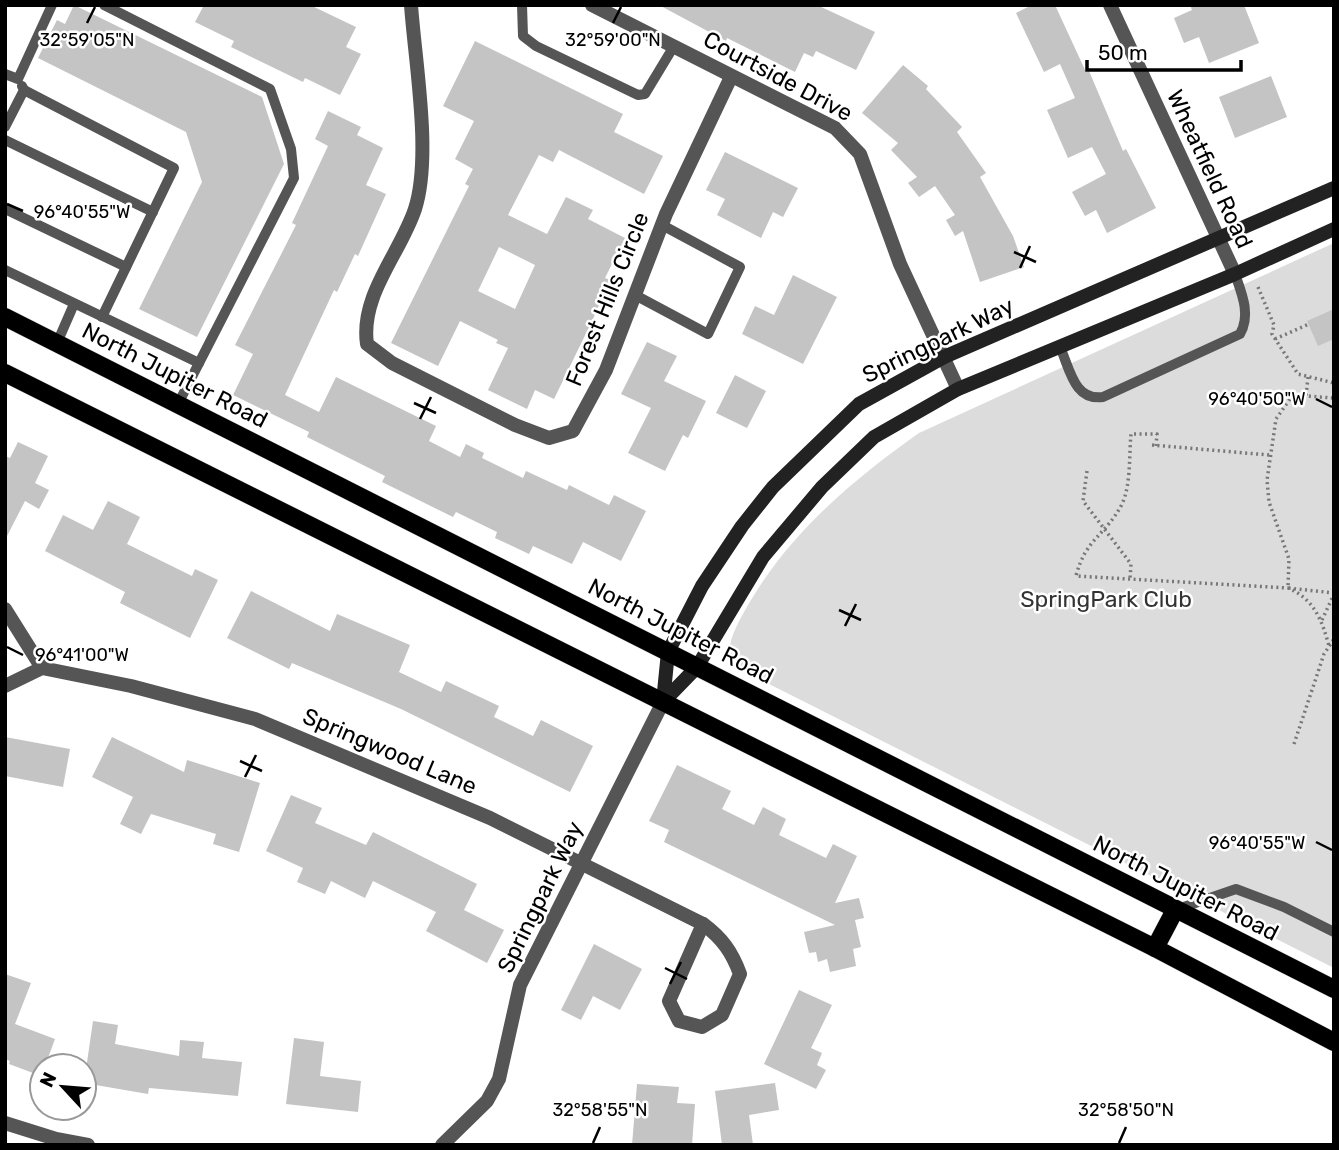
<svg xmlns="http://www.w3.org/2000/svg" width="1339" height="1150" font-family="Rubik,sans-serif">
  <rect width="100%" height="100%" fill="#fff"/>
  <path fill="#dcdcdc" d="M1334 243V968L737 668 728 655C731 633 740 619 751 600 793 530 853 480 919 433Z"/>
  <g fill="#c4c4c4" fill-rule="evenodd">
    <path d="M74 5 262 97 284 164 197 337 139 309 202 182 186 132 38 58 57 20 65 24Z"/>
    <path d="M204 5H310L356 27 346 47 361 54 340 95 305 78 303 82 231 47 234 41 195 22Z"/>
    <path d="M659 5H817L875 32 856 70 816 51 813 57 804 53 795 72 727 38 726 41Z"/>
    <path d="M1032 5H1055L1086 72 1089 71 1123 151 1126 149 1156 208 1107 233 1096 210 1085 216 1072 192 1106 174 1092 147 1068 158 1047 110 1075 98 1060 64 1044 72 1016 13Z"/>
    <path d="M1190 5H1244L1259 43 1209 63 1199 37 1184 43 1174 18 1192 10Z"/>
    <path d="M475 41 623 114 614 132 663 156 644 194 559 150 553 162 539 155 508 215 547 234 566 197 593 210 588 219 625 238 605 278 610 280 593 319 554 399 535 390 527 409 488 390 508 348 496 343 498 340 460 321 438 366 391 343 469 186 465 184 473 169 455 159 474 121 443 106ZM499 247 535 265 515 309 478 291Z"/>
    <path d="M903 65 928 86 926 89 962 127 957 132 986 173 980 177 1013 236 1024 267 980 282 963 231 955 236 946 220 955 215 935 186 919 197 908 183 917 177 891 150 898 143 862 113Z"/>
    <path d="M1271 76 1287 117 1235 138 1219 97Z"/>
    <path d="M328 111 361 127 357 135 383 148 366 185 386 194 358 256 355 254 337 292 334 290 285 395 319 412 336 377 436 426 429 441 460 457 466 444 484 453 482 458 523 478 526 471 567 490 569 485 609 505 614 495 646 511 621 561 583 542 572 564 533 546 529 554 495 538 497 532 456 512 453 517 382 482 385 476 307 437 309 432 233 395 253 354 235 345 296 225 292 223 328 146 315 139Z"/>
    <path d="M725 152 798 188 783 217 773 212 761 238 717 215 725 199 706 190Z"/>
    <path d="M793 275 837 297 803 364 742 334 755 306 774 315Z"/>
    <path d="M1334 309V339L1318 346 1307 321Z"/>
    <path d="M647 342 677 356 664 381 706 401 688 438 683 435 665 471 628 453 651 408 621 394Z"/>
    <path d="M735 375 766 391 747 428 716 413Z"/>
    <path d="M18 442 48 456 35 483 49 490 39 509 25 501 5 540V456L10 458Z"/>
    <path d="M108 501 140 517 127 544 192 576 195 569 218 580 190 638 120 603 125 592 45 551 63 515 93 530Z"/>
    <path d="M251 591 330 631 337 614 410 645 399 672 441 692 446 681 499 706 494 717 533 736 541 720 593 746 570 792 401 709 292 663 289 669 227 638Z"/>
    <path d="M5 737 70 749 63 787 5 776Z"/>
    <path d="M112 737 184 772 187 760 260 783 239 852 213 844 216 834 151 814 141 834 120 824 133 797 92 777Z"/>
    <path d="M677 765 731 791 722 809 754 825 763 807 786 819 779 835 826 858 833 844 857 856 835 903 859 898 864 918 855 920 861 947 853 949 856 966 830 972 827 959 818 962 816 952 809 953 804 932 835 925 664 842 669 830 649 821Z"/>
    <path d="M291 795 322 808 315 823 366 845 373 832 477 884 464 910 504 930 487 963 426 931 436 912 373 881 365 898 331 881 325 894 297 882 303 868 266 851Z"/>
    <path d="M594 944 642 969 620 1010 593 996 581 1020 561 1010Z"/>
    <path d="M5 974 31 983 15 1024 55 1039 45 1066H42L41 1076 9 1064 10 1061 5 1059Z"/>
    <path d="M799 990 832 1005 811 1048 822 1053 817 1065 826 1070 816 1089 764 1064Z"/>
    <path d="M93 1021 118 1025 115 1044 179 1056 180 1040 204 1042 202 1058 242 1062 238 1096 149 1088 148 1094 84 1083Z"/>
    <path d="M294 1038 324 1042 320 1076 361 1081 358 1112 286 1104Z"/>
    <path d="M775 1083 779 1110 749 1115 753 1145H722L715 1091Z"/>
    <path d="M637 1084 679 1087 677 1103 695 1104 692 1145H632Z"/>
  </g>
  <g fill="none" stroke-linecap="round" stroke-linejoin="round">
    <defs>
      <g id="primary">
        <path d="M5 317 1334 989"/>
        <path d="M5 373 1155 948 1334 1042"/>
        <path d="M1155 948 1175 910"/>
      </g>
    </defs>
    <use href="#primary" stroke="#dbdbdb" stroke-width="19"/>
    <g stroke="#777" stroke-width="3.5" stroke-dasharray="2 3.5" stroke-linecap="butt">
      <path d="M1258 287 1274 325 1272 334 1298 374 1334 383"/>
      <path d="M1275 339 1309 324"/>
      <path d="M1308 377 1306 396 1334 398"/>
      <path d="M1306 396 1290 399 1276 419 1267 480 1269 502 1289 559 1288 588 1334 593"/>
      <path d="M1152 445 1269 455"/>
      <path d="M1156 446 1157 434H1131C1129 455 1131 485 1122 504 1107 534 1085 539 1076 576L1288 588C1314 599 1322 620 1329 646"/>
      <path d="M1087 471 1083 501 1131 564 1130 579"/>
      <path d="M1322 620 1334 594"/>
      <path d="M1294 744 1324 654 1334 639"/>
    </g>
    <g stroke="#555" stroke-width="10">
      <path d="M104 5 270 89 291 149 294 178 178 404"/>
      <path d="M522 5 523 36 536 46 638 95 645 94 674 46"/>
      <path d="M5 74 18 79 52 5"/>
      <path d="M24 90 174 168 102 317"/>
      <path d="M5 127 24 90 22 86"/>
      <path d="M5 140 153 212"/>
      <path d="M5 209 126 267"/>
      <path d="M5 270 199 363"/>
      <path d="M635 295 708 334 740 267 662 225"/>
      <path d="M57 343 74 304"/>
      <path d="M1060 347C1070 369 1074 401 1103 397L1240 334C1251 315 1242 294 1235 274"/>
      <path d="M1175 910 1236 889 1284 907 1334 932"/>
    </g>
    <g stroke="#555" stroke-width="14">
      <path d="M411 5C415 62 432 156 415 209 400 254 360 295 367 344L392 363 515 425 549 438 573 431 606 370 666 214 731 77"/>
      <path d="M592 5 835 128 860 154 900 264 958 389"/>
      <path d="M1110 5 1235 274"/>
      <path d="M5 609 42 668"/>
      <path d="M5 686 42 668 131 686 255 719 490 818 703 924"/>
      <path d="M703 924C722 938 732 952 740 974L722 1015 702 1027 679 1021 669 1001Z"/>
      <path d="M5 1123 56 1139 88 1145"/>
      <path d="M442 1145 487 1101 499 1079 520 985 663 702"/>
    </g>
    <g stroke="#222" stroke-width="14">
      <path d="M663 702 668 652 702 586 742 526 773 487 859 404 944 357 1334 188"/>
      <path d="M663 702 697 667 763 557 822 487 874 437 958 389 1235 274 1334 229"/>
    </g>
    <use href="#primary" stroke="#000" stroke-width="18"/>
  </g>
  <path fill="none" stroke="#000" stroke-width="2.5" d="M87 23 95 7M613 23 621 7M7 204 23 211M1014 252 1036 262M1020 268 1030 246M1316 399 1332 407M414 403 436 413M420 419 431 397M839 610 861 620M845 626 856 604M7 647 23 655M240 761 262 771M245 777 256 755M1316 842 1332 850M665 968 687 979M670 984 681 962M593 1143 600 1127M1119 1143 1126 1127"/>
  <g text-anchor="middle" stroke-width="5" stroke-linejoin="round" paint-order="stroke">
    <g font-size="23" fill="#000" stroke="#fff">
      <text transform="translate(778 76) rotate(28)" y="8">Courtside Drive</text>
      <text transform="translate(1210 169) rotate(65)" y="8">Wheatfield Road</text>
      <text transform="translate(607 299) rotate(-68)" y="8">Forest Hills Circle</text>
      <text transform="translate(938 340) rotate(-26)" y="8">Springpark Way</text>
      <text transform="translate(175 375) rotate(27)" y="8">North Jupiter Road</text>
      <text transform="translate(681 631) rotate(27)" y="8">North Jupiter Road</text>
      <text transform="translate(390 751) rotate(23)" y="8">Springwood Lane</text>
      <text transform="translate(1186 888) rotate(27)" y="8">North Jupiter Road</text>
      <text transform="translate(540 897) rotate(-64)" y="8">Springpark Way</text>
    </g>
    <g font-size="23" fill="#333" stroke="#fff">
      <text x="1106" y="607">SpringPark Club</text>
    </g>
  </g>
  <g font-size="18" text-anchor="middle" fill="#000" stroke="#fff" stroke-width="5" stroke-linejoin="round" paint-order="stroke">
    <text x="87" y="46">32°59'05"N</text>
    <text x="613" y="46">32°59'00"N</text>
    <text x="82" y="218">96°40'55"W</text>
    <text x="1257" y="405">96°40'50"W</text>
    <text x="82" y="661">96°41'00"W</text>
    <text x="1257" y="849">96°40'55"W</text>
    <text x="600" y="1116">32°58'55"N</text>
    <text x="1126" y="1116">32°58'50"N</text>
  </g>
  <rect width="1339" height="1150" fill="none" stroke="#000000" stroke-width="14"/>
  <g transform="translate(63 1087) rotate(296)"><circle r="33" fill="#ffffff" stroke="#999999" stroke-width="2"/>
  <path d="M0-5L12 26L0 18L-12 26Z" fill="#000000"/>
  <text y="-10" font-size="19" font-weight="bold" text-anchor="middle" fill="#000000">N</text>
  </g>
  <path d="M1087 60v10h154v-10" fill="none" stroke="#000000" stroke-width="3.5"/>
  <text x="1098" y="60" font-size="21" fill="#000000" stroke="#ffffff" stroke-width="5" paint-order="stroke">50 m</text>
</svg>
